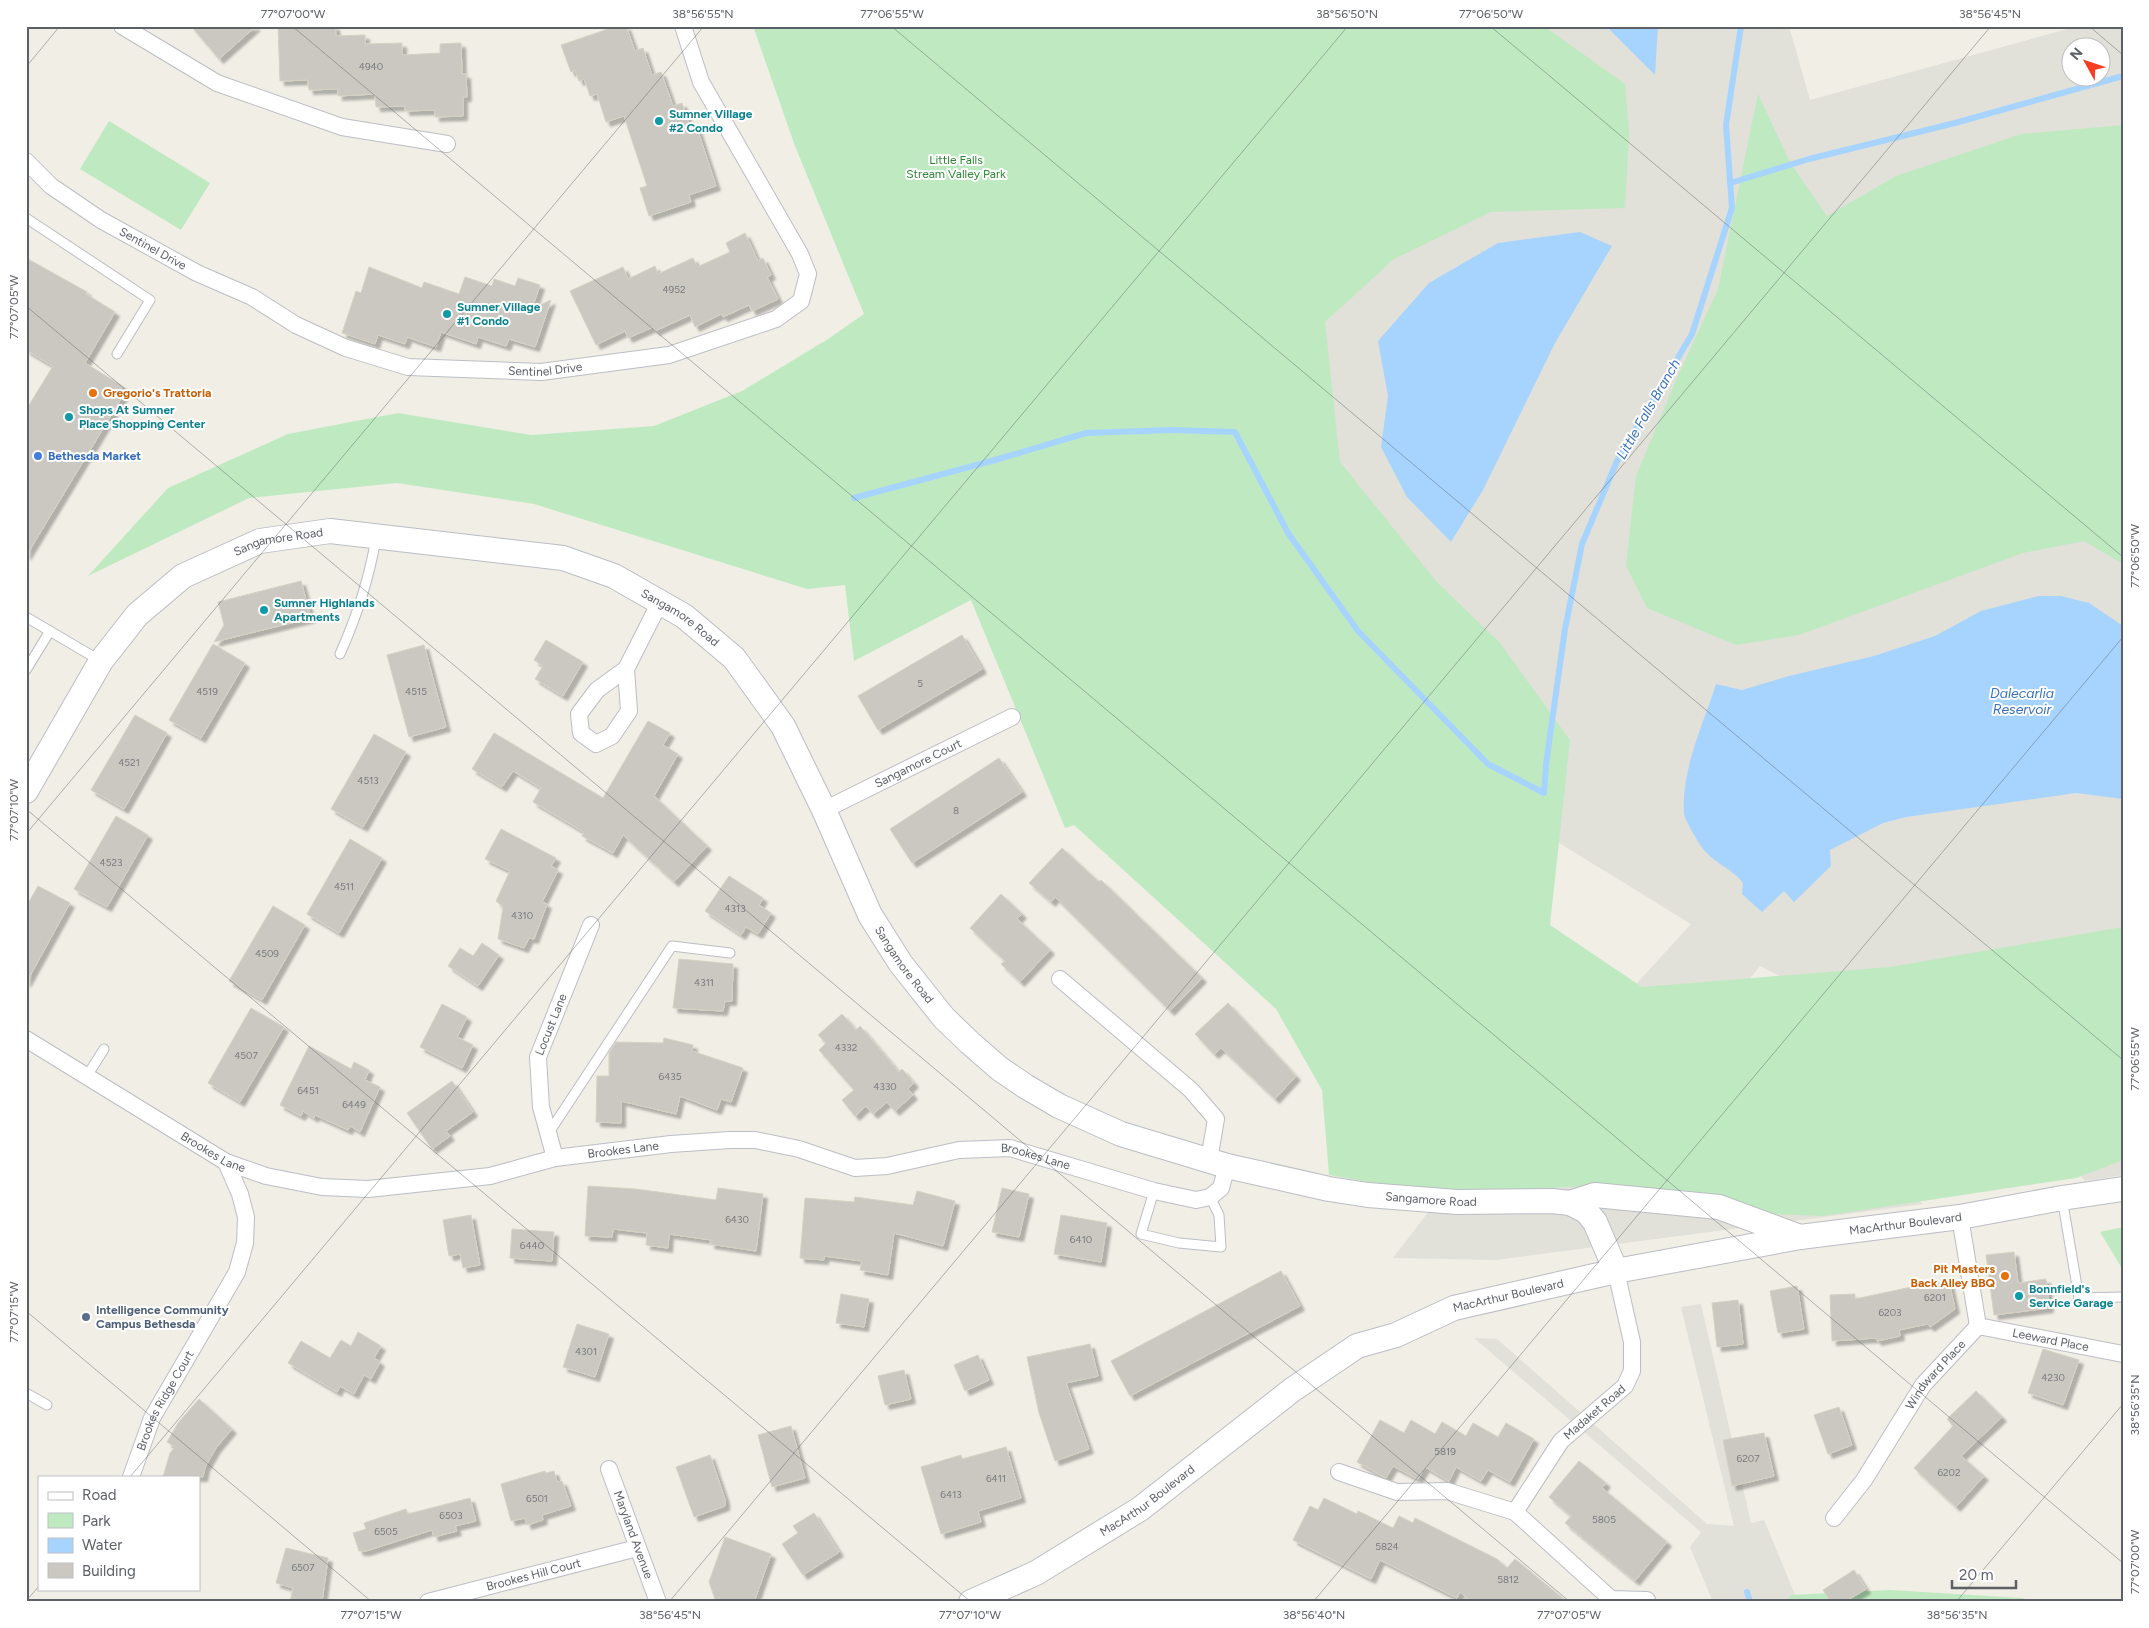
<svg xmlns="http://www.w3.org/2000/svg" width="2149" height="1628" font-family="Figtree,sans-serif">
  <defs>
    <filter id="shadow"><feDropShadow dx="4.5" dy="4.5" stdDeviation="1" flood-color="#0004"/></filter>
  </defs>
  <rect width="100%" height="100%" fill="#f0eee5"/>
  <g fill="#e1e0d9" fill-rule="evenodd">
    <path d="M1385 26H1789L1810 100 2078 26H2123V1175L2085 1181 2013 1095 1760 966 1723 1012 1923 1204 1495 1260 1393 1258 1430 1210 1691 924 1509 812 1257 452ZM2072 48H2102V78H2072Z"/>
    <path d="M1701 1304 1751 1523 1764 1520 1798 1602H1713L1690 1547 1701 1532 1474 1338 1497 1339 1707 1524 1734 1526 1681 1307Z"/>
  </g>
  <g fill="#bfeac1">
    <path d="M753 26H1544L1625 84 1629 134 1625 208 1491 212 1394 259 1325 322 1340 462 1436 581 1500 643 1570 740 1550 925 1642 987 1890 967 2123 927V1160L2076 1178 1823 1216 1774 1214 1679 1192 1592 1186 1468 1191 1374 1183 1329 1175 1322 1090 1276 1009 1074 825 1065 828 971 600 854 661 845 585 807 589 534 504 397 483 249 498 88 576 168 488 288 434 398 413 531 435 654 426 742 391 828 339 864 314 795 146Z"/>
    <path d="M1758 94 1791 164 1827 216 1896 176 2021 134 2123 125V564L2084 541 2023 553 1799 635 1736 645 1647 608 1626 566 1636 476 1676 380 1718 289Z"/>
    <path d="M109 121 210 183 181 230 80 169Z"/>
    <path d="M2123 1227V1270L2100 1232Z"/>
    <path d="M1890 1590 2022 1598 2034 1602H1784L1791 1595Z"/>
  </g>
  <g fill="#a6d4ff">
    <path d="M1606 26H1658L1655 75Z"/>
    <path d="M1580 232 1612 246 1555 343 1483 490 1451 542 1407 497 1381 447 1388 396 1378 341 1429 283 1498 243Z"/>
    <path d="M2039 596H2061L2089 603 2123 626V799L2076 793 1906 817 1883 823 1830 850 1831 866 1794 902 1784 891 1762 912 1742 894 1743 883C1733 869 1716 864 1705 851 1700 846 1685 820 1684 814 1681 770 1703 725 1716 684L1742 690 1789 676 1874 656 1935 636 1981 611Z"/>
  </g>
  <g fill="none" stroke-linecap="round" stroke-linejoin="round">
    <g stroke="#a6d4ff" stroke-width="6">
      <path d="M1730 183 1809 159 1955 123 2123 76"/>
      <path d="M854 498 995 460 1086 433 1172 430 1235 432 1288 533 1358 631 1488 764 1544 793 1546 764 1565 629 1582 544 1617 461 1692 334 1732 208 1726 125 1741 26"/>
      <path d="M1747 1592 1750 1602"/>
    </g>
  </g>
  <g fill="#cbc8c2" stroke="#d6d1c2" filter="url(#shadow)">
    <path d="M191 26H256L219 59Z"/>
    <path d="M278 26H335L336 36 365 35V44L402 43V55L440 53V44L461 43 462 74H466L467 97H463V116L435 117V110L405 111V106L376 107 375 94 338 96V89L309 90 308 80 280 81Z"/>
    <path d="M617 26H626L635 51 643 48 652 75 661 72 673 106 682 103 691 130 697 128 716 186 689 195 691 202 649 216 640 188 647 186 624 116 606 122 597 94 590 96 584 79 579 81 575 70 571 72 561 45Z"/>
    <path d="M745 233 758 261 763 258 771 275 767 277 778 299 752 311 749 305 723 317 721 314 695 327 690 315 655 331 653 327 628 338 625 331 596 345 570 291 623 267 628 279 655 266 658 274 693 258 697 267 730 252 726 243Z"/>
    <path d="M26 258 87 292 86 294 115 312 85 363 127 389 26 556V410L53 366 26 350Z"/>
    <path d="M369 267 422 288 424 282 459 294 465 277 492 286 494 279 515 286 518 278 540 285 532 309 551 300 535 347 509 339 506 346 478 337 476 344 441 332 436 347 407 337 405 344 378 335 375 344 342 333 356 291 361 293Z"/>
    <path d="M301 581 311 618 214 642 224 625 218 602Z"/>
    <path d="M962 635 982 669 878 730 858 696Z"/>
    <path d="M546 640 583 662 563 696 535 679 543 666 534 660Z"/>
    <path d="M213 644 245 663 201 738 169 720Z"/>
    <path d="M424 645 446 727 409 737 387 655Z"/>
    <path d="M135 715 167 733 124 809 91 790Z"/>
    <path d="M648 721 670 733 663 745 678 754 654 796 707 846 674 882 623 835 613 853 582 836 584 832 533 802 541 788 513 771 502 787 472 769 494 733 603 798Z"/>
    <path d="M374 734 406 752 363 827 331 809Z"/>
    <path d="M999 758 1022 792 912 863 890 829Z"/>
    <path d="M116 816 148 835 107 907 74 889Z"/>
    <path d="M501 829 556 858 551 866 558 870 542 902 547 904 534 939 529 938 524 948 498 939 503 907 496 901 510 871 485 859Z"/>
    <path d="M350 839 382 858 339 933 307 914Z"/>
    <path d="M1062 848 1099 882 1101 880 1202 978 1170 1011 1055 897 1051 902 1029 883Z"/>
    <path d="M729 876 763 898 759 905 771 913 758 934 746 927 741 935 705 911Z"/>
    <path d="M38 886 70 903 26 983V907Z"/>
    <path d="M1001 894 1022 914 1017 919 1050 950 1020 982 1001 964 1005 961 970 928Z"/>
    <path d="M273 906 305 925 262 1000 229 981Z"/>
    <path d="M482 943 499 955 478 986 448 966 460 948 473 956Z"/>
    <path d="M679 959 733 964 732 1001H725L723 1011 673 1008Z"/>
    <path d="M1228 1003 1296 1076 1275 1099 1221 1048 1214 1054 1195 1034Z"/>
    <path d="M442 1004 467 1017 457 1037 473 1045 462 1068 420 1047Z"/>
    <path d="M251 1008 284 1027 240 1102 208 1083Z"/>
    <path d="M842 1014 856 1030 860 1026 899 1072 902 1069 914 1083 908 1089 913 1095 895 1111 887 1102 873 1114 866 1106 855 1116 842 1100 854 1090 819 1050 826 1043 818 1035Z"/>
    <path d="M664 1038 693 1045 692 1051 743 1068 731 1102 721 1099 717 1110 680 1096 676 1114 621 1101V1123L596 1122 597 1076H609V1053L616 1042 663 1043Z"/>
    <path d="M309 1046 351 1069 354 1062 369 1070 365 1080 380 1087 360 1132 350 1126 348 1130 315 1115 314 1118 303 1111 301 1116 280 1105Z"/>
    <path d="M452 1081 473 1112 446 1131 450 1136 432 1149 407 1113Z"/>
    <path d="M588 1186 636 1189 716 1200 718 1188 763 1194 756 1251 710 1244 711 1240 669 1234 668 1248 646 1245 647 1233 613 1229 612 1237 585 1236Z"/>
    <path d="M1002 1188 1029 1194 1019 1237 992 1232Z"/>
    <path d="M917 1191 955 1201 943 1246 894 1233 888 1275 860 1270 862 1261 824 1256V1260L800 1258 805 1198 854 1202 855 1197 913 1205Z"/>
    <path d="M471 1215 480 1265 463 1268 460 1254 449 1256 443 1220Z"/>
    <path d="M1061 1215 1107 1223 1101 1262 1054 1254Z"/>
    <path d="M512 1229 554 1232 552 1261 510 1258Z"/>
    <path d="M2014 1252 2018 1283 2046 1279 2049 1308 1994 1315 1986 1255Z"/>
    <path d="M1281 1271 1300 1306 1130 1396 1111 1361Z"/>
    <path d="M1949 1282 1955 1309 1930 1327 1927 1324 1899 1330 1900 1336 1877 1341 1876 1338 1832 1341 1830 1295 1855 1294V1299L1916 1286Z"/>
    <path d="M1797 1286 1804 1329 1778 1333 1770 1291Z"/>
    <path d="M841 1294 869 1299 864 1327 836 1323Z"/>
    <path d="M1738 1300 1743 1344 1717 1347 1712 1303Z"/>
    <path d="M577 1324 609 1334 595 1377 563 1367Z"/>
    <path d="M358 1332 381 1346 374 1358 380 1362 371 1379 364 1375 354 1394 340 1386 337 1392 288 1363 301 1341 330 1358 341 1340 351 1346Z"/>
    <path d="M1090 1344 1098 1376 1066 1383 1089 1449 1055 1461 1039 1413 1027 1357Z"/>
    <path d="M2043 1349 2079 1360 2063 1405 2028 1393Z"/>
    <path d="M978 1355 989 1380 965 1391 954 1365Z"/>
    <path d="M904 1370 911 1399 885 1405 878 1376Z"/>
    <path d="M1976 1391 2002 1417 1961 1456 1984 1476 1956 1507 1914 1468 1953 1426 1947 1419Z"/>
    <path d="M199 1399 232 1429 216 1448 205 1467 203 1477H163L170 1453 175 1447 167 1442 178 1423Z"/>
    <path d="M1839 1407 1852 1445 1828 1454 1814 1415Z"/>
    <path d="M1380 1420 1404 1433 1411 1420 1435 1434 1442 1422 1466 1436 1473 1423 1498 1437 1506 1423 1534 1439 1510 1482 1488 1470 1481 1481 1456 1467 1449 1481 1425 1467 1418 1479 1393 1466 1386 1478 1357 1462Z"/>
    <path d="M791 1426 805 1478 772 1487 758 1435Z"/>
    <path d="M1764 1433 1774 1476 1732 1486 1723 1440Z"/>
    <path d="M1006 1447 1021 1498 978 1511 981 1522 941 1534 921 1467 961 1455 962 1459Z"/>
    <path d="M710 1455 725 1499V1506L694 1517 676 1467Z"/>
    <path d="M1579 1461 1606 1483 1602 1488 1667 1542 1635 1581 1565 1523 1571 1516 1549 1497Z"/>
    <path d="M545 1471 546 1473 554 1471 557 1482 562 1481 571 1506 542 1515 543 1520 527 1525 525 1518 511 1521 501 1484Z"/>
    <path d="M470 1498 476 1521 455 1526 457 1531 434 1537 432 1530 366 1551H359L353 1533 366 1529 364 1523 406 1509 408 1514Z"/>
    <path d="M1324 1498 1357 1514 1358 1511 1393 1528 1399 1516 1413 1523 1415 1518 1497 1559 1507 1568 1515 1559 1567 1602H1472L1460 1592 1457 1598 1380 1560 1371 1579 1293 1540 1310 1506 1318 1510Z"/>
    <path d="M814 1513 839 1552 803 1575 782 1544 798 1533 793 1526Z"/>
    <path d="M725 1537 771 1554 754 1602 737 1600 716 1602 709 1582Z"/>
    <path d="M286 1548 328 1558 322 1602H290L293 1588 276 1583Z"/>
    <path d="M1854 1570 1866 1589 1845 1602H1831L1823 1590Z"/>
  </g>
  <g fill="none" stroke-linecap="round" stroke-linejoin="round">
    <defs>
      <g id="lane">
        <path d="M26 218 150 300 117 354"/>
        <path d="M26 617 99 660"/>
        <path d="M340 654C357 616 369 580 376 538"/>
        <path d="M26 670 50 631"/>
        <path d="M87 1076 104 1049"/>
        <path d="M548 1134 672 946 730 953"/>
        <path d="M1154 1191 1141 1234 1179 1243 1221 1247 1219 1215 1210 1197"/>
        <path d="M2062 1198 2079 1298 2123 1297"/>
        <path d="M26 1393 47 1405"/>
      </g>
      <g id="street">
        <path d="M122 26 217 83 342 127 447 144"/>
        <path id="s1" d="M26 161 51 186 101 220 197 273 252 297 296 325 346 348 408 367 541 372 669 355 776 319 801 301 808 274 800 254 701 82 683 26"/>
        <path d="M626 669 629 711 612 736 596 744 581 733 579 714 597 690 626 669 660 602"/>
        <path id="s2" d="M824 810 1012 717"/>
        <path d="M1060 979 1191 1090 1216 1119 1209 1160"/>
        <path id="s3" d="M26 1039 226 1162 266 1176 322 1187 368 1189 490 1176 555 1158 671 1144 730 1140H755L799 1149 855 1168 887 1166 959 1150 1010 1148 1154 1191 1196 1200 1210 1197 1221 1188 1227 1166"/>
        <path id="s4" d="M555 1158 541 1107 538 1057 591 925"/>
        <path d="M1960 1217 1978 1326"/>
        <path id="s5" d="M1978 1326 2123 1354"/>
        <path id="s6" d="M609 1469 658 1602"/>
        <path d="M1339 1472 1397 1492 1447 1491 1515 1512 1611 1599 1647 1600"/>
        <path id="s7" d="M131 1477 152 1418 237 1272 245 1243 246 1217 240 1194 226 1162"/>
        <path id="s8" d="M1515 1512 1561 1441 1625 1386 1632 1371V1342L1616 1271"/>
        <path id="s9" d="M1834 1518 1864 1480 1923 1385 1978 1326"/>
        <path id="s10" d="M428 1602 637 1548"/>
      </g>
      <g id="secondary">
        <path id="s11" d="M26 791 101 661 137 615 183 576 260 541 330 531 563 558 614 576 684 616 734 658 783 726 824 810 870 915 901 964 944 1018 970 1043 1000 1069 1025 1086 1059 1106 1121 1134 1227 1166 1329 1189 1368 1195 1457 1202 1552 1201 1570 1203 1586 1211 1595 1222 1616 1271"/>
        <path d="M1570 1203 1595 1195 1719 1207 1800 1237"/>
        <path id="s12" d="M971 1602 1036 1573 1140 1509 1292 1390 1357 1346 1396 1335 1454 1308 1616 1271 1800 1237 1960 1217 2062 1198 2123 1189"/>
      </g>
    </defs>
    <use href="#lane" stroke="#bcbec5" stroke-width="11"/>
    <use href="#street" stroke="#bcbec5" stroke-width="18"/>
    <use href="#secondary" stroke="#babdc4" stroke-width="26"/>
    <use href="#lane" stroke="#fff" stroke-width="9"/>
    <use href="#street" stroke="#fff" stroke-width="16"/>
    <use href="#secondary" stroke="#fff" stroke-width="24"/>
  </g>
  <path fill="none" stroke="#5c6067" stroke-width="1" stroke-opacity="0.45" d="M292 26 2123 1563M891 26 2123 1060M1490 26 2123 557M2089 26 2123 55M26 67 60 26M26 306 1570 1602M26 809 971 1602M26 834 704 26M26 1311 372 1602M130 1477 1348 26M26 1601 39 1586M669 1602 1991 26M1313 1602 2123 637M1956 1602 2123 1404"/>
  <g fill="#0f9aa8" stroke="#fff" stroke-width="2">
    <circle cx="659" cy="121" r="5"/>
    <circle cx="447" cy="314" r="5"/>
    <circle cx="69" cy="417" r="5"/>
    <circle cx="264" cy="610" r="5"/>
    <circle cx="2019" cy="1296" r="5"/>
  </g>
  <g fill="#e8710a" stroke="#fff" stroke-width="2">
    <circle cx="93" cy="393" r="5"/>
    <circle cx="2005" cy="1276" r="5"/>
  </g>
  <circle fill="#3f7fe0" stroke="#fff" stroke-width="2" cx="38" cy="456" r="5"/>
  <circle fill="#5c6f8a" stroke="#fff" stroke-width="2" cx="86" cy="1317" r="5"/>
  <g text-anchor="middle" stroke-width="4" stroke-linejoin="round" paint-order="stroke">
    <g font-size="10" fill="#787a7e">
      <text x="371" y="70">4940</text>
      <text x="674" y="293">4952</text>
      <text x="920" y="687">5</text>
      <text x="207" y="695">4519</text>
      <text x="416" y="695">4515</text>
      <text x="129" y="766">4521</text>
      <text x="368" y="784">4513</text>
      <text x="956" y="814">8</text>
      <text x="111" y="866">4523</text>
      <text x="344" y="890">4511</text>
      <text x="735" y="912">4313</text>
      <text x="522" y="919">4310</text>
      <text x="267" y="957">4509</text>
      <text x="704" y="986">4311</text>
      <text x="846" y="1051">4332</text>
      <text x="246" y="1059">4507</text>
      <text x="670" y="1080">6435</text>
      <text x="885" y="1090">4330</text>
      <text x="308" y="1094">6451</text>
      <text x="354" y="1108">6449</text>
      <text x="737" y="1223">6430</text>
      <text x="1081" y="1243">6410</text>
      <text x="532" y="1249">6440</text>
      <text x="1935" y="1301">6201</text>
      <text x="1890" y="1316">6203</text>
      <text x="586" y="1355">4301</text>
      <text x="2053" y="1381">4230</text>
      <text x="1445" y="1455">5819</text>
      <text x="1748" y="1462">6207</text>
      <text x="1949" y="1476">6202</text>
      <text x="996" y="1482">6411</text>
      <text x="951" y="1498">6413</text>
      <text x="537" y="1502">6501</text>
      <text x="451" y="1519">6503</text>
      <text x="1604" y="1523">5805</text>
      <text x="386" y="1535">6505</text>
      <text x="1387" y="1550">5824</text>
      <text x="303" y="1571">6507</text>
      <text x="1508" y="1583">5812</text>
    </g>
    <g font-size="12" font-weight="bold" fill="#0d838f" stroke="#fff" text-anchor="start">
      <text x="669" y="118">Sumner Village<tspan x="669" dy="14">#2 Condo</tspan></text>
      <text x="457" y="311">Sumner Village<tspan x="457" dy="14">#1 Condo</tspan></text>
      <text x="79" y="414">Shops At Sumner<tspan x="79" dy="14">Place Shopping Center</tspan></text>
      <text x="274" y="607">Sumner Highlands<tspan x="274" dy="14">Apartments</tspan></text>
      <text x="2029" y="1293">Bonnfield's<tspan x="2029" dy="14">Service Garage</tspan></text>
    </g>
    <g font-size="12" fill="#2d8535" stroke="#fff">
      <text x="956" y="164">Little Falls<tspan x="956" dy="14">Stream Valley Park</tspan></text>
    </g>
    <g font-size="12" fill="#5c6067" stroke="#fff">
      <text dy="4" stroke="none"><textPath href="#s1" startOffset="155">Sentinel Drive</textPath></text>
      <text dy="4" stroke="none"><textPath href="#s1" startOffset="575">Sentinel Drive</textPath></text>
      <text dy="4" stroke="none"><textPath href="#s11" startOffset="371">Sangamore Road</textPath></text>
      <text dy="4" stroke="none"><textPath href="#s11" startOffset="791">Sangamore Road</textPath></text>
      <text dy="4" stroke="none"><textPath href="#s2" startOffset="105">Sangamore Court</textPath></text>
      <text dy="4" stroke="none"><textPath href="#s11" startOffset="1211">Sangamore Road</textPath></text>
      <text dy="4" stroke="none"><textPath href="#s4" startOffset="138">Locust Lane</textPath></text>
      <text dy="4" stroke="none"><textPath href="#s3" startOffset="639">Brookes Lane</textPath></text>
      <text dy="4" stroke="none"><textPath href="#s3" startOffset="219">Brookes Lane</textPath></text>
      <text dy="4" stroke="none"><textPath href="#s3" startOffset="1059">Brookes Lane</textPath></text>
      <text dy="4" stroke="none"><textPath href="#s11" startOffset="1809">Sangamore Road</textPath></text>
      <text dy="4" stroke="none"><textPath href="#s12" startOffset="1029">MacArthur Boulevard</textPath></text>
      <text dy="4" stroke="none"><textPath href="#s12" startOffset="625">MacArthur Boulevard</textPath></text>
      <text dy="4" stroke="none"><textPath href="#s5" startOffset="74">Leeward Place</textPath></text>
      <text dy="4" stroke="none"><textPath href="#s9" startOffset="176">Windward Place</textPath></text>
      <text dy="4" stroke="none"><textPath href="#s7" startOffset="84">Brookes Ridge Court</textPath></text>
      <text dy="4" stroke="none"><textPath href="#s8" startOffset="129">Madaket Road</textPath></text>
      <text dy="4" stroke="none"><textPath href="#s12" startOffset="204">MacArthur Boulevard</textPath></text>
      <text dy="4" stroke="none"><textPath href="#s6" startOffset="70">Maryland Avenue</textPath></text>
      <text dy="4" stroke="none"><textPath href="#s10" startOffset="109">Brookes Hill Court</textPath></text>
    </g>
    <g font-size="12" font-weight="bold" fill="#c56008" stroke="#fff" text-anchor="start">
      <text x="103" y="397">Gregorio's Trattoria</text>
      <text x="1995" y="1273" text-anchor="end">Pit Masters<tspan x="1995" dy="14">Back Alley BBQ</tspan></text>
    </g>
    <g font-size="12" font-weight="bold" fill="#366cbe" stroke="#fff" text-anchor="start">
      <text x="48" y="460">Bethesda Market</text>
    </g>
    <g font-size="12" font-weight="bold" fill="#4e5e75" stroke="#fff" text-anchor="start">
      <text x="96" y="1314">Intelligence Community<tspan x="96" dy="14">Campus Bethesda</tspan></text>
    </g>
    <g font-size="14" font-style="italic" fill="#3872bc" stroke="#fff">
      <text transform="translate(1648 409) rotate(-60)" y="5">Little Falls Branch</text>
      <text x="2022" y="698">Dalecarlia<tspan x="2022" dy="16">Reservoir</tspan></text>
    </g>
  </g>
  <rect width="2149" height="1628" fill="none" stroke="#ffffff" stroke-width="55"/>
  <rect x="38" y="1476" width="162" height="115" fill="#ffffff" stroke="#bebfc2"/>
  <rect x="48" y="1492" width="25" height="8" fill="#ffffff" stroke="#bebfc2"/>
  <text x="82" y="1500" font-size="15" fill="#5c6067">Road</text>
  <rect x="48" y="1513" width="25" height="15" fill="#bfeac1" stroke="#bebfc2"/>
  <text x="82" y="1526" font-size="15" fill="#5c6067">Park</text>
  <rect x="48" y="1538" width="25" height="15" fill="#a6d4ff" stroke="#bebfc2"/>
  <text x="82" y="1550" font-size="15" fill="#5c6067">Water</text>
  <rect x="48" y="1563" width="25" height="15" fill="#cbc8c2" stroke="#bebfc2"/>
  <text x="82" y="1576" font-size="15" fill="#5c6067">Building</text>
  <g transform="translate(2086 62) rotate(310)"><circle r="24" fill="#ffffff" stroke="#bebfc2"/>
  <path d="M0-4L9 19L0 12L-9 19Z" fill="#f93c22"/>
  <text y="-8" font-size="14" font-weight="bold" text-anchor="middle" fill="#5c6067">N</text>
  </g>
  <path d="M1952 1580v8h64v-8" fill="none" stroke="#5c6067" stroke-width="2.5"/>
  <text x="1959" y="1580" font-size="15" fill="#5c6067" stroke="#ffffff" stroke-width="4" paint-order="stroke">20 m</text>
  <rect x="28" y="28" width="2094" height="1572" fill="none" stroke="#5c6067" stroke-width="2"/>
  <g font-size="12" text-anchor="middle" fill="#5c6067">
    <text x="293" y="18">77°07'00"W</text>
    <text x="703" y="18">38°56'55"N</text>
    <text x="892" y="18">77°06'55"W</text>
    <text x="1347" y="18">38°56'50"N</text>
    <text x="1491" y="18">77°06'50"W</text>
    <text x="1990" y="18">38°56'45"N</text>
    <text transform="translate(14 307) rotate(-90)" y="4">77°07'05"W</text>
    <text transform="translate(2135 556) rotate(-90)" y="4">77°06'50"W</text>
    <text transform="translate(14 810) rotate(-90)" y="4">77°07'10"W</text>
    <text transform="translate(2135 1059) rotate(-90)" y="4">77°06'55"W</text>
    <text transform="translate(14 1312) rotate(-90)" y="4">77°07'15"W</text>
    <text transform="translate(2135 1405) rotate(-90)" y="4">38°56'35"N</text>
    <text transform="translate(2135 1562) rotate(-90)" y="4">77°07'00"W</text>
    <text x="371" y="1619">77°07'15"W</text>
    <text x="670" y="1619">38°56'45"N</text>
    <text x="970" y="1619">77°07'10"W</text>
    <text x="1314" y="1619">38°56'40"N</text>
    <text x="1569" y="1619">77°07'05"W</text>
    <text x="1957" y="1619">38°56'35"N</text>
  </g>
</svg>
